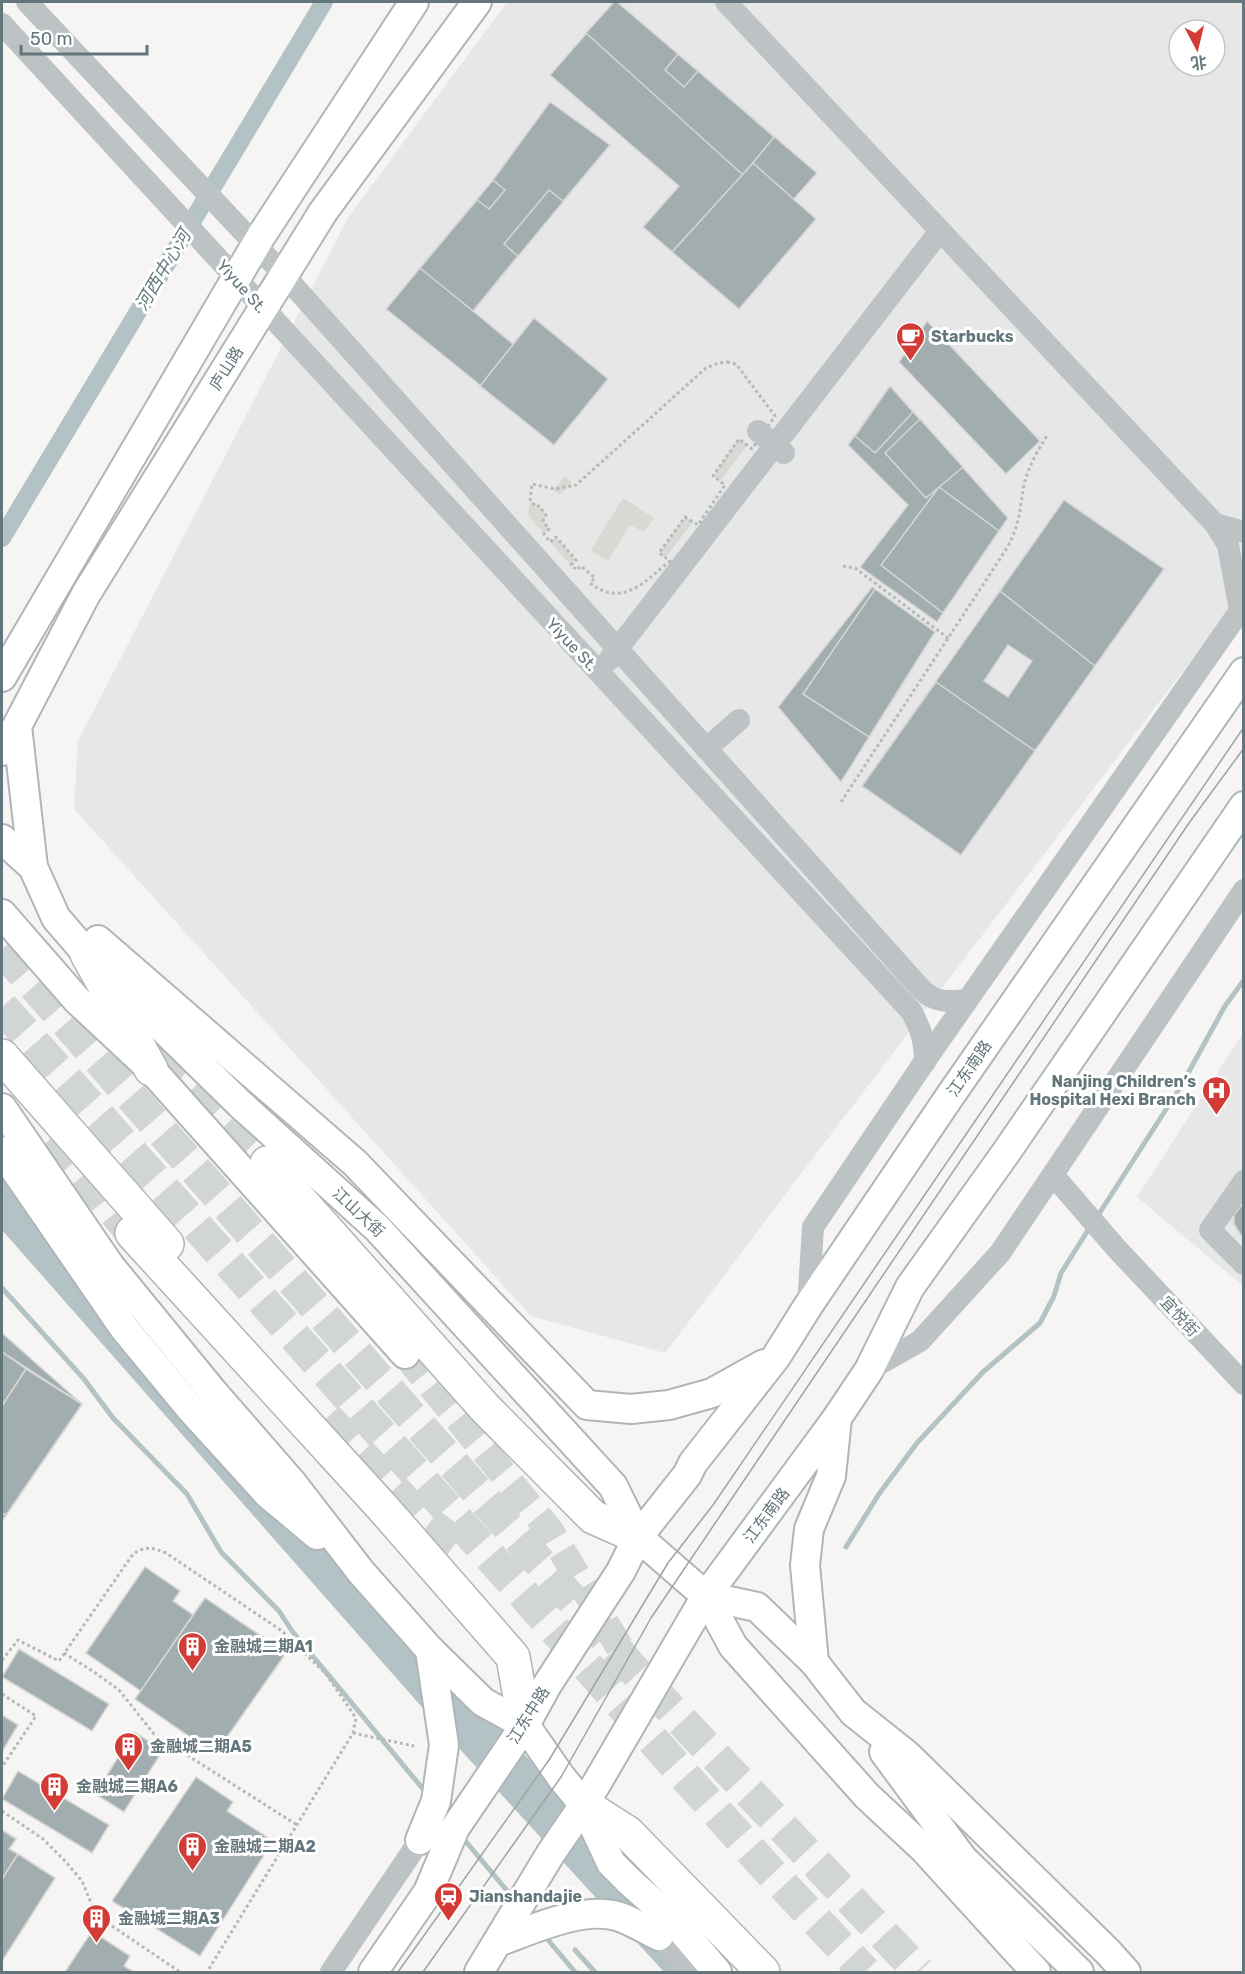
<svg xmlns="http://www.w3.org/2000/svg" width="1245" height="1974" font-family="Rubik,'Noto Sans SC',sans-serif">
  <rect width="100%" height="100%" fill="#f6f5f3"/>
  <g fill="#e6e7e6" fill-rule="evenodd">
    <path d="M507 2H1243V592L665 1353 531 1316 74 809 78 741 349 216ZM1179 30H1215V66H1179Z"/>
    <path d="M1243 1033V1286L1137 1197Z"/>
  </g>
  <g fill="#d7dad2">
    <path d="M739 439 747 445 720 481 713 476Z"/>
    <path d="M565 476 572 482 560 495 553 490Z"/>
    <path d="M623 498 654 518 644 532 630 525 608 561 591 550Z"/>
    <path d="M530 499 536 507 539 506 546 515 543 521 549 529 544 534 528 515Z"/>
    <path d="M685 517 693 522 665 558 659 553Z"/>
    <path d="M556 537 576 560 571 565 550 542Z"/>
  </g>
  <path fill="#b3c2c4" d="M2 1154 463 1690 731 1972H664L435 1722 2 1230Z"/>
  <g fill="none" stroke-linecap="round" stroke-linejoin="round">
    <g stroke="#b3c2c4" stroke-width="5">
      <path d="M1097 1217 1181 1086 1225 1006 1244 980"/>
      <path d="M2 1288 84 1379 113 1418 187 1494 221 1552 279 1611 292 1631 428 1795"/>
      <path d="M846 1547 879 1494 917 1443 983 1372 1040 1323 1054 1296 1061 1273 1090 1227"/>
      <path d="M462 1837 514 1899"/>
      <path d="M543 1934 575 1972"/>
      <path d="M575 1950 595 1972"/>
    </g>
    <path stroke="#b3c2c4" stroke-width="18" d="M2 538 324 2"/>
  </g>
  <g fill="#a2adaf" stroke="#d7d7d5" stroke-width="1.5" fill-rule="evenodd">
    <path d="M614 2H617L817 173 793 200 816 219 739 309 643 227 679 186 550 75Z"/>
    <path d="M614 2H617L678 54 665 70 684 87 698 71 774 137 743 175 586 33Z"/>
    <path d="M550 102 610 145 473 311 513 344 534 318 608 379 554 445 386 309 493 180Z"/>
    <path d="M550 102 610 145 563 201 549 190 504 244 518 256 473 311 420 268 477 200 489 209 505 190 493 180Z"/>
    <path d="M753 163 816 219 739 309 672 252Z"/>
    <path d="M534 318 608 379 554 445 480 386Z"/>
    <path d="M927 321 1040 441 1006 474 899 362Z"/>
    <path d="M890 386 1008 518 937 622 860 567 908 505 848 445Z"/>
    <path d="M890 386 913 412 875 453 855 436Z"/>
    <path d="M920 419 963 467 926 498 885 453Z"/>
    <path d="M939 487 999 531 943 613 881 565Z"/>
    <path d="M1064 500 1164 569 961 855 862 786ZM1008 645 1032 661 1008 697 984 681Z"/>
    <path d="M1064 500 1164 569 1095 666 1000 591Z"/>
    <path d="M872 587 935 632 841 782 778 707Z"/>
    <path d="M875 589 935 632 869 737 803 694Z"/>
    <path d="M936 682 1035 751 961 855 862 786Z"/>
    <path d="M1244 1202V1240L1234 1224V1215Z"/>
    <path d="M1244 1202V1240L1234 1224V1215Z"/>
    <path d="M2 1333 82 1404 2 1521Z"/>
    <path d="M2 1352 82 1404 6 1515 2 1513Z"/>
    <path d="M2 1352 26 1369 2 1406Z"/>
    <path d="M26 1369 82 1404 6 1515 2 1513V1406Z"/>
    <path d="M145 1567 180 1591 173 1601 193 1615 205 1598 286 1653 215 1754 135 1699 141 1691 86 1653Z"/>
    <path d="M145 1567 180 1591 173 1601 193 1615 141 1691 86 1653Z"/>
    <path d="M205 1598 286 1653 215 1754 135 1699Z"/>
    <path d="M19 1649 109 1704 92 1731 2 1677Z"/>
    <path d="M2 1715 18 1725 2 1752Z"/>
    <path d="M134 1732 163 1750 124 1812 95 1794Z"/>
    <path d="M18 1771 109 1825 92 1853 2 1799Z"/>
    <path d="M196 1777 233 1802 227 1811 273 1841 200 1956 112 1901Z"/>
    <path d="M2 1830 16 1839 9 1849 55 1878 2 1961Z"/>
    <path d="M2 1830 16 1839 9 1849 18 1854 2 1879Z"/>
    <path d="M18 1854 55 1878 2 1961V1879Z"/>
    <path d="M92 1931 130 1956 124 1966 134 1972H65Z"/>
  </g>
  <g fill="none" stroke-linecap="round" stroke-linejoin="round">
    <path stroke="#d1d5d5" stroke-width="28" stroke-dasharray="28 14" stroke-linecap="butt" d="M405 1354 550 1531 632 1668"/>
    <g stroke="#d1d5d5" stroke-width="33" stroke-dasharray="33 16" stroke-linecap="butt">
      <path d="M2 949 632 1668 919 1972"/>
      <path d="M2 1007 762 1863 865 1972"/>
      <path d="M153 1060 162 1065 267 1163"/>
      <path d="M53 1137 132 1233"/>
      <path d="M327 1418 420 1517 464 1549"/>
    </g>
    <defs>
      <g id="major">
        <path d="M2 677 261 236 414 2"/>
        <path d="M17 726 33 867"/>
        <path d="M2 751 17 726 86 594 323 212 477 2"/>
        <path d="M2 839 33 867 56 918 87 954 240 1104 377 1228 613 1486 638 1537 706 1596 733 1646 867 1796 924 1849 1036 1972"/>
        <path d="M2 914 77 1000 151 1069 405 1354"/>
        <path d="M98 940 355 1163 587 1405 631 1409 669 1405 712 1393 764 1364"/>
        <path d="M2 1108 110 1266 213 1392 293 1484 361 1572 430 1650 483 1702 525 1725 561 1777 584 1805 611 1863 630 1882 674 1921 717 1972"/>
        <path d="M2 1151 124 1328 190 1408 268 1494 317 1535"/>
        <path d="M706 1596 757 1607 814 1662 853 1712 907 1755 1108 1952 1126 1972"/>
        <path d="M814 1662 805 1565 809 1529 831 1476 837 1418"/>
        <path d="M884 1752 963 1859 1079 1972"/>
        <path d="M420 1840 436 1801 444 1745 430 1650"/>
        <path d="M498 1942C531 1930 582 1906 617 1916 631 1920 646 1930 659 1936"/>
        <path d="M373 1972 428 1892 455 1828 525 1725 547 1685 621 1571 638 1537 687 1475 693 1463 776 1357 808 1306 950 1096 1244 672"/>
        <path d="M479 1972 551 1853 584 1805 706 1596 837 1418 869 1370 910 1287 1005 1154 1244 806"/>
      </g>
      <g id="highway">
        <path d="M87 954 151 1069"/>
        <path d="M2 1056 167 1244"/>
        <path d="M267 1163 485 1408 593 1517 638 1537"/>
        <path d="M132 1233 383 1508 513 1657 525 1725"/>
        <path d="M584 1805 628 1833 763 1972"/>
      </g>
    </defs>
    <use href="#major" stroke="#b0b6b8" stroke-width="32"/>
    <use href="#highway" stroke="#b0b5b7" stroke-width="36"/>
    <g stroke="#b5b9bb" stroke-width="3" stroke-dasharray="3 3" stroke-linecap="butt">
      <path d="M727 362 736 364 775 416 752 449 739 439 713 476 725 485 698 525 685 517 659 553 670 561C644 582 623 608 590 583L595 578 581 566 577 570 571 565 576 560 556 537 550 542 544 534 549 529 543 521 546 515 539 506 536 507 530 499 532 484 555 489 576 485 706 368 718 363Z"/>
      <path d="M843 566 855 568 948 638"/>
      <path d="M841 802 1007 548C1021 522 1019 511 1024 485 1028 467 1038 450 1048 434"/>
      <path d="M64 1653 94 1672 119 1690 154 1734 297 1825"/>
      <path d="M2 1660 18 1640 59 1661 133 1554C145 1546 152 1547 166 1553L282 1631 326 1674 356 1718 353 1733 207 1972"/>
      <path d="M2 1694 36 1716 2 1767"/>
      <path d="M353 1733 414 1746"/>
      <path d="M2 1811 43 1839 66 1862 82 1881 92 1905 112 1926 180 1972"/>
    </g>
    <g stroke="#bdc2c4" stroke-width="22">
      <path d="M27 2 284 275 921 989C935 1003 948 1002 967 1000"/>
      <path d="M726 2 1215 524"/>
      <path d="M2 24 911 1011C921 1029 925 1041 925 1062"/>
      <path d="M758 431 784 453"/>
      <path d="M1240 610 1228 545 1215 524 1244 532"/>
      <path d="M609 660 940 231"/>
      <path d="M706 749 739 720"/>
      <path d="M1053 1175 1116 1248 1244 1384"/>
      <path d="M1244 1181 1210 1230 1244 1264"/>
      <path d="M808 1306 813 1227 927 1058 1244 605"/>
      <path d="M869 1370 920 1341 1000 1253 1244 890"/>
      <path d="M651 1920 659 1936 691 1972"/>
      <path d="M331 1972 420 1840 436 1834"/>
    </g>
    <use href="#major" stroke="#fff" stroke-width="28"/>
    <use href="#highway" stroke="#fff" stroke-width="33"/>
    <g stroke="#9ba4a7" stroke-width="1.5">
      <path d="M398 1972 549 1760 668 1563 713 1505 1244 727"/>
      <path d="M423 1972 561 1777 651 1618 722 1513 1189 823 1244 748"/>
    </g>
  </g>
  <defs>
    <symbol id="cafe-pin" viewBox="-11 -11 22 30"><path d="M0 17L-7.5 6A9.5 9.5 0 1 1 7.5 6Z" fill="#d33b36" stroke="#fff"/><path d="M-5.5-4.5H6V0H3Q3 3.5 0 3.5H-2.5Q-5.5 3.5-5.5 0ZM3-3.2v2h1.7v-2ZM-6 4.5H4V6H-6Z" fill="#fff"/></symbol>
    <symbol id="hospital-pin" viewBox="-11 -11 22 30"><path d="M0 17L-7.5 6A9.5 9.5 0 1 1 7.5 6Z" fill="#d33b36" stroke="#fff"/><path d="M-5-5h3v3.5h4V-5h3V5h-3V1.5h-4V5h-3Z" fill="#fff"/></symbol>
    <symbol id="building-pin" viewBox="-11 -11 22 30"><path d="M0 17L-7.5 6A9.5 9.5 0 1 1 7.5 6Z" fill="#d33b36" stroke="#fff"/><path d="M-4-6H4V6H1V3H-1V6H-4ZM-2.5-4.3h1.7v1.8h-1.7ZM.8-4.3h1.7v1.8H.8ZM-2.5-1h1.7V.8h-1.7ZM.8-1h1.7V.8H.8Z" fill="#fff"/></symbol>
    <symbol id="station-pin" viewBox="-11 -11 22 30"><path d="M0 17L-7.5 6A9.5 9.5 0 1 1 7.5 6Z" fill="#d33b36" stroke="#fff"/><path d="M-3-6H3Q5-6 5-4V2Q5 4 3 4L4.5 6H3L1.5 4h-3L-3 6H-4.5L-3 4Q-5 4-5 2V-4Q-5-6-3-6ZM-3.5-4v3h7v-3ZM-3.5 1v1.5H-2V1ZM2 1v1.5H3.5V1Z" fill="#fff"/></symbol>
  </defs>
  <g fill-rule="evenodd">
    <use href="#cafe-pin" x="894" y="320" width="33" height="45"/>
    <use href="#hospital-pin" x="1200" y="1074" width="33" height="45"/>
    <use href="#building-pin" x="176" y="1630" width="33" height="45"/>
    <use href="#building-pin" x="112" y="1730" width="33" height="45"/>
    <use href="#building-pin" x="38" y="1770" width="33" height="45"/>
    <use href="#building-pin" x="176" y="1830" width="33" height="45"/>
    <use href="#station-pin" x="432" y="1880" width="33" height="45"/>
    <use href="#building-pin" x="80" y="1902" width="33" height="45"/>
  </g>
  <g text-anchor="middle" stroke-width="6" stroke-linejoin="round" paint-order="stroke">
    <g font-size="16" fill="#63767b" stroke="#fff">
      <text transform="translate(242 286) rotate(48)" y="6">Yiyue St.</text>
      <text transform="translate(226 368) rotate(-58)" y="6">庐山路</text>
      <text transform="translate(572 644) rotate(47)" y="6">Yiyue St.</text>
      <text transform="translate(969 1068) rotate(-55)" y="6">江东南路</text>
      <text transform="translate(359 1212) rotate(43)" y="6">江山大街</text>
      <text transform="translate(1180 1316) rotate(47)" y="6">宜悦街</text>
      <text transform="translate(766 1515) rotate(-53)" y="6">江东南路</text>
      <text transform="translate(528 1715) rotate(-58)" y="6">江东中路</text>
    </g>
    <g font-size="16" font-weight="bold" fill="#63767b" stroke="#fff" text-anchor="start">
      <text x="931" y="342">Starbucks</text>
      <text x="1196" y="1087" text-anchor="end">Nanjing Children’s<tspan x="1196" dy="18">Hospital Hexi Branch</tspan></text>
      <text x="214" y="1652">金融城二期A1</text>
      <text x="150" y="1752">金融城二期A5</text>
      <text x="76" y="1792">金融城二期A6</text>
      <text x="214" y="1852">金融城二期A2</text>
      <text x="469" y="1902">Jianshandajie</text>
      <text x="118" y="1924">金融城二期A3</text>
    </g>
    <g font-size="18" font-style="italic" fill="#637b7e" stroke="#fff">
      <text transform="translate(163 270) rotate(-59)" y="6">河西中心河</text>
    </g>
  </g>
  <rect width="1245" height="1974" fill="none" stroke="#63767b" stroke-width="6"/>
  <g transform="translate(1197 48) rotate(173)"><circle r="28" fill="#ffffff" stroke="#c1c8ca" stroke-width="1.5"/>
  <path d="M0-4.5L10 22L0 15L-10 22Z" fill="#d33b36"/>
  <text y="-9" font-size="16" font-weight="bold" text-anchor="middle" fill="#63767b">北</text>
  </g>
  <path d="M21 45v9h126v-9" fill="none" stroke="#63767b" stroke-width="3"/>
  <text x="30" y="45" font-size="18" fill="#63767b" stroke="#ffffff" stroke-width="4.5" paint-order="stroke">50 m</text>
</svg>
